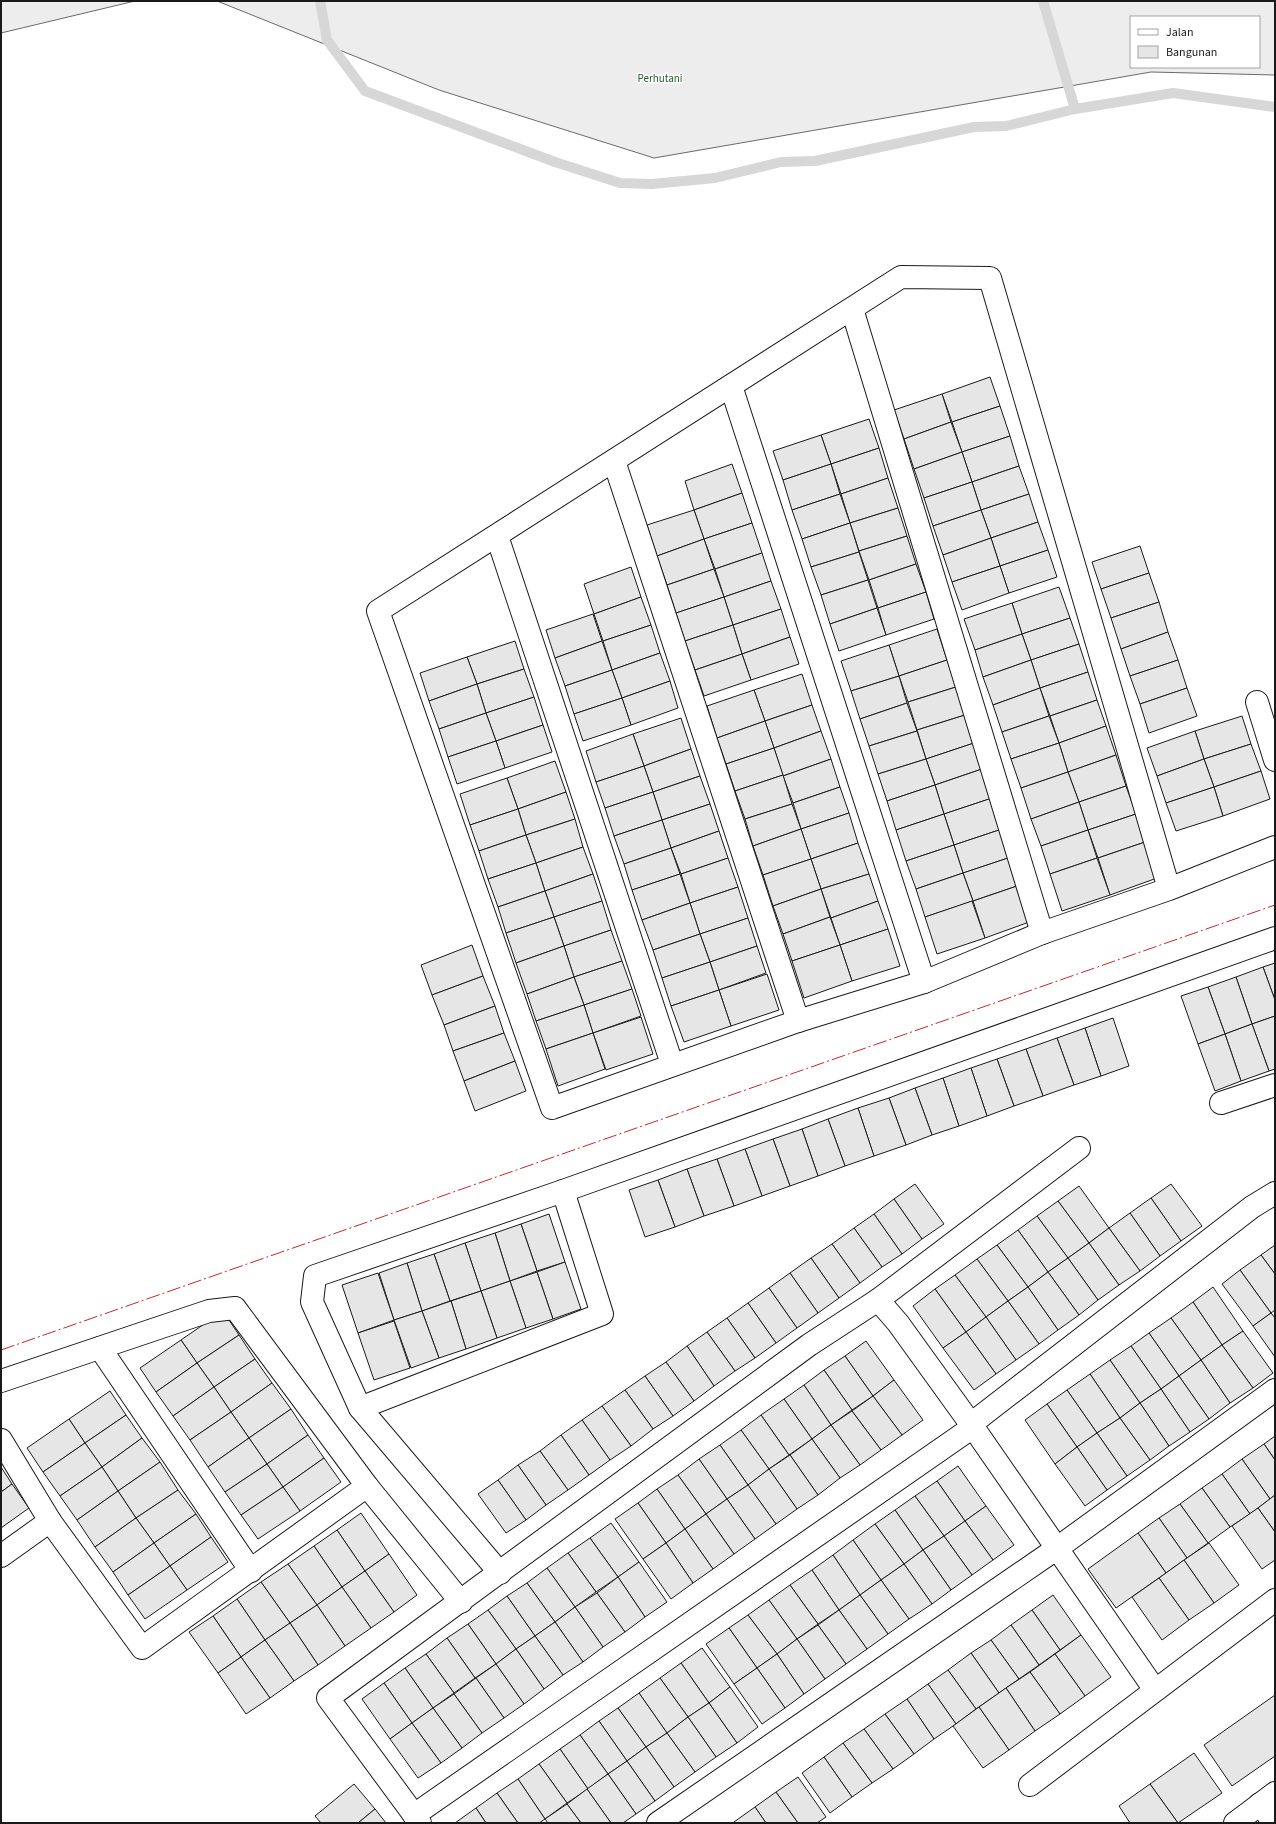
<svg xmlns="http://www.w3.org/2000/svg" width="1276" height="1824" font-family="'Source Sans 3',sans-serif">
  <rect width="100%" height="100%" fill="#fff"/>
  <g fill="#ededed" stroke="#6a6a6a" fill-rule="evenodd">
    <path d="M1 1H135L1 33Z"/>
    <path d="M217 1H1275V75L1151 72 654 158 439 90ZM1131 17H1259V67H1131Z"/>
  </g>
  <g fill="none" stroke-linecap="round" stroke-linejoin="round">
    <g stroke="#d7d7d7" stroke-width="10">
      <path d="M320 1 327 40 365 91 555 162 620 183 652 184 715 178 781 162 815 161 974 127 1006 126 1075 109"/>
      <path d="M1043 1 1075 109 1173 93 1275 107"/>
    </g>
  </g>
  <g fill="#e6e6e6" stroke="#1a1a1a">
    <path d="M990 377 1000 406 952 422 942 394Z"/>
    <path d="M942 394 951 422 904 439 894 410Z"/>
    <path d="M1000 406 1010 436 962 452 952 422Z"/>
    <path d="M869 419 879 448 831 464 821 435Z"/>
    <path d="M951 422 962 452 914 469 904 439Z"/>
    <path d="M821 435 831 464 783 480 773 451Z"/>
    <path d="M1010 436 1019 466 972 482 962 452Z"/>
    <path d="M879 448 888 478 841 494 831 464Z"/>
    <path d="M962 452 972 482 924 498 914 469Z"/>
    <path d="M732 464 742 493 694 510 685 481Z"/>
    <path d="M831 464 840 494 792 510 783 480Z"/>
    <path d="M1019 466 1029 494 981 510 972 482Z"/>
    <path d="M888 478 898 508 850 523 841 494Z"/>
    <path d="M972 482 981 510 933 526 924 498Z"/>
    <path d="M742 493 752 523 704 539 694 510Z"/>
    <path d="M840 494 850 523 802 539 792 510Z"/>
    <path d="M1029 494 1038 522 991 538 981 510Z"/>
    <path d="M898 508 907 536 859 551 850 523Z"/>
    <path d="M694 510 704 539 657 556 647 525Z"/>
    <path d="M981 510 991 538 943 555 933 526Z"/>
    <path d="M1038 522 1048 550 1000 566 991 538Z"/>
    <path d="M752 523 762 553 715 569 704 539Z"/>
    <path d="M850 523 859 552 811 567 802 539Z"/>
    <path d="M907 536 916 564 869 580 859 551Z"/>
    <path d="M991 538 1000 566 952 582 943 555Z"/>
    <path d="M704 539 714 569 667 585 657 556Z"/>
    <path d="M1140 546 1149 573 1101 589 1092 562Z"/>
    <path d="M1048 550 1057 577 1009 593 1000 566Z"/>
    <path d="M859 552 868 580 821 595 811 567Z"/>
    <path d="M762 553 771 581 724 597 715 569Z"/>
    <path d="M916 564 926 592 878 608 869 580Z"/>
    <path d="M1000 566 1009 593 962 610 952 582Z"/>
    <path d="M631 567 641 597 594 614 584 584Z"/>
    <path d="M714 569 724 597 676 613 667 585Z"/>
    <path d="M1149 573 1159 602 1111 618 1101 589Z"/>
    <path d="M868 580 877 608 830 624 821 595Z"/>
    <path d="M771 581 781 609 733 625 724 597Z"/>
    <path d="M1059 587 1070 618 1022 634 1012 603Z"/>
    <path d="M926 592 934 619 886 635 878 608Z"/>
    <path d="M641 597 651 625 603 641 594 614Z"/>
    <path d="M724 597 733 625 685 641 676 613Z"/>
    <path d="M1159 602 1168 632 1121 649 1111 618Z"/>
    <path d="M1012 603 1022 634 975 650 964 619Z"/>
    <path d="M877 608 886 635 839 651 830 624Z"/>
    <path d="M781 609 790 637 742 654 733 625Z"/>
    <path d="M593 614 602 641 555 658 546 630Z"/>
    <path d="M1070 618 1079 644 1031 660 1022 634Z"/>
    <path d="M651 625 660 653 612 670 603 641Z"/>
    <path d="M733 625 742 654 695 670 685 641Z"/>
    <path d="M937 629 947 660 899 676 889 645Z"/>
    <path d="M1168 632 1178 660 1130 676 1121 649Z"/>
    <path d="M1022 634 1031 660 983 677 975 650Z"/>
    <path d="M790 637 799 664 751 680 742 654Z"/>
    <path d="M515 641 524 669 477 684 467 657Z"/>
    <path d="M602 641 612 670 565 686 555 658Z"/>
    <path d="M1079 644 1088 672 1040 688 1031 660Z"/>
    <path d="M889 645 899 676 851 691 841 661Z"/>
    <path d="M660 653 670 681 622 698 612 670Z"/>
    <path d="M742 654 751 680 704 696 695 670Z"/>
    <path d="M467 657 477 684 429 701 420 673Z"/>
    <path d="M947 660 956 687 908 702 899 676Z"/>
    <path d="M1031 660 1040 688 993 705 983 677Z"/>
    <path d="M1178 660 1187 688 1140 704 1130 676Z"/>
    <path d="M524 669 534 697 486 713 477 684Z"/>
    <path d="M612 670 622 698 574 714 565 686Z"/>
    <path d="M1088 672 1097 700 1050 716 1040 688Z"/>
    <path d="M802 674 812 705 765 721 754 690Z"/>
    <path d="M899 676 907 703 860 719 851 691Z"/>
    <path d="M670 681 678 708 631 725 622 698Z"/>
    <path d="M477 684 486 713 439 729 429 701Z"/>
    <path d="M956 687 965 715 917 730 908 702Z"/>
    <path d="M1040 688 1049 716 1002 732 993 705Z"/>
    <path d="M1187 688 1197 716 1149 733 1140 704Z"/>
    <path d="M754 690 765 721 717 738 707 706Z"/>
    <path d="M534 697 543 725 496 741 486 713Z"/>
    <path d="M622 698 631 725 583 741 574 714Z"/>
    <path d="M1097 700 1106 726 1059 743 1050 716Z"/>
    <path d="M907 703 917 731 869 746 860 719Z"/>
    <path d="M812 705 821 731 774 748 765 721Z"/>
    <path d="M486 713 496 741 448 757 439 729Z"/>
    <path d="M965 715 974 743 926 759 917 730Z"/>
    <path d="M1049 716 1059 743 1011 759 1002 732Z"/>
    <path d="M1242 716 1251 744 1204 759 1195 731Z"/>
    <path d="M681 718 691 749 644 766 633 734Z"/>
    <path d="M765 721 774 748 726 764 717 738Z"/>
    <path d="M543 725 552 752 505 768 496 741Z"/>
    <path d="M1106 726 1116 755 1068 772 1059 743Z"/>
    <path d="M821 731 831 759 783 776 774 748Z"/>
    <path d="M917 731 926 759 878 774 869 746Z"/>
    <path d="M1195 731 1204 759 1157 776 1147 748Z"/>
    <path d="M633 734 644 766 596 782 586 751Z"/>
    <path d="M496 741 505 768 457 784 448 757Z"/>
    <path d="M974 743 982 769 935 785 926 759Z"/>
    <path d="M1059 743 1068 772 1021 788 1011 759Z"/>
    <path d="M1251 744 1261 771 1214 787 1204 759Z"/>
    <path d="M774 748 783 775 735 791 726 764Z"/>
    <path d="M691 749 700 776 653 792 644 766Z"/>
    <path d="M1116 755 1126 786 1079 802 1068 772Z"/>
    <path d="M831 759 840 787 793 803 783 776Z"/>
    <path d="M926 759 935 785 887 801 878 774Z"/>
    <path d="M1204 759 1214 787 1166 803 1157 776Z"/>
    <path d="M555 761 566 792 518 809 507 778Z"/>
    <path d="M644 766 653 792 605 808 596 782Z"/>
    <path d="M982 769 992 798 944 814 935 785Z"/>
    <path d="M1261 771 1270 799 1223 816 1214 787Z"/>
    <path d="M1068 772 1079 802 1031 819 1021 788Z"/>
    <path d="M783 775 792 804 745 819 735 791Z"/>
    <path d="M700 776 710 804 662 820 653 792Z"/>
    <path d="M507 778 518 809 470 825 460 794Z"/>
    <path d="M935 785 944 814 896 830 887 801Z"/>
    <path d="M1126 786 1136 814 1088 830 1079 802Z"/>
    <path d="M840 787 849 813 801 829 793 803Z"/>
    <path d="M1214 787 1223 816 1176 831 1166 803Z"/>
    <path d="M566 792 575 819 526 835 518 809Z"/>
    <path d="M653 792 662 820 614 836 605 808Z"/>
    <path d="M992 798 1002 829 954 845 944 814Z"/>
    <path d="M1079 802 1088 830 1041 846 1031 819Z"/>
    <path d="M710 804 719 831 671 848 662 820Z"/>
    <path d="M792 804 801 829 753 846 745 819Z"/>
    <path d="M518 809 526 835 479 851 470 825Z"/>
    <path d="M849 813 858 843 811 859 801 829Z"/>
    <path d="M944 814 954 845 906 861 896 830Z"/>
    <path d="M1136 814 1145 842 1098 858 1088 830Z"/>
    <path d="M575 819 583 847 536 863 526 835Z"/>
    <path d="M662 820 671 848 624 864 614 836Z"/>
    <path d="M801 829 811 859 763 875 753 846Z"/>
    <path d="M1002 829 1011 857 963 873 954 845Z"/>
    <path d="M1088 830 1097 858 1050 874 1041 846Z"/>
    <path d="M719 831 728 858 681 874 671 848Z"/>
    <path d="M526 835 536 863 488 879 479 851Z"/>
    <path d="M1145 842 1157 878 1110 895 1098 858Z"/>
    <path d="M858 843 869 874 821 889 811 859Z"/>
    <path d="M954 845 963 873 916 889 906 861Z"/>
    <path d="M583 847 593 874 545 891 536 863Z"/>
    <path d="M671 848 680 874 632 890 624 864Z"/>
    <path d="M1011 857 1020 885 973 901 963 873Z"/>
    <path d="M728 858 738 887 690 903 681 874Z"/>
    <path d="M1097 858 1110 895 1062 911 1050 874Z"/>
    <path d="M811 859 821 889 773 906 763 875Z"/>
    <path d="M536 863 545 891 498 907 488 879Z"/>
    <path d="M963 873 973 901 925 917 916 889Z"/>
    <path d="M593 874 602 901 554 917 545 891Z"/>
    <path d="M680 874 690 903 642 920 632 890Z"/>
    <path d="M869 874 878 901 831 918 821 889Z"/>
    <path d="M1020 885 1032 921 985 938 973 901Z"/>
    <path d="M738 887 748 918 700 934 690 903Z"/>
    <path d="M821 889 830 917 783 934 773 906Z"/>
    <path d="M545 891 554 917 506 933 498 907Z"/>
    <path d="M602 901 611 930 564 946 554 917Z"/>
    <path d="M878 901 888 929 840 945 831 918Z"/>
    <path d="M972 901 985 938 937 954 925 917Z"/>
    <path d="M690 903 700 934 653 950 642 920Z"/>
    <path d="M554 917 564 946 516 963 506 933Z"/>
    <path d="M830 917 840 945 792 961 783 934Z"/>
    <path d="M748 918 757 946 710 962 700 934Z"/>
    <path d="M888 929 900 966 852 981 840 945Z"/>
    <path d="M611 930 622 961 574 977 564 946Z"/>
    <path d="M700 934 710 962 662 978 653 950Z"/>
    <path d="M472 945 483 976 432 995 421 965Z"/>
    <path d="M840 945 852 981 804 998 792 961Z"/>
    <path d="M564 946 574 977 527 994 516 963Z"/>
    <path d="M757 946 766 973 719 990 710 962Z"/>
    <path d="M622 961 632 989 584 1005 574 977Z"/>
    <path d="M710 962 719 990 671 1006 662 978Z"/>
    <path d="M1275 963V1000L1263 967Z"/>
    <path d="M1263 967 1275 1000V1016L1252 1024 1236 977Z"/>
    <path d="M767 974 779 1010 731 1026 719 990Z"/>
    <path d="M483 976 495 1006 444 1025 432 995Z"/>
    <path d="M574 977 584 1005 536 1021 527 994Z"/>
    <path d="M1236 977 1252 1024 1225 1034 1208 987Z"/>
    <path d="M1208 987 1225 1034 1198 1044 1181 996Z"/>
    <path d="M632 989 641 1016 593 1033 584 1005Z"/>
    <path d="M719 990 731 1026 684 1042 671 1006Z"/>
    <path d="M584 1005 593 1033 546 1049 536 1021Z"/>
    <path d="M495 1006 504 1033 453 1051 444 1025Z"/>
    <path d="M1275 1016V1069L1269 1071 1252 1024Z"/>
    <path d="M641 1017 653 1054 606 1070 593 1033Z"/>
    <path d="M1113 1018 1129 1066 1101 1076 1085 1028Z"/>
    <path d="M1252 1024 1269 1071 1241 1081 1225 1034Z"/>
    <path d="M1085 1028 1101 1076 1074 1085 1057 1038Z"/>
    <path d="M504 1033 515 1061 464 1081 453 1051Z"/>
    <path d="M593 1033 605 1069 558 1086 546 1049Z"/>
    <path d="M1225 1034 1241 1081 1215 1091 1198 1044Z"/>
    <path d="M1057 1038 1074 1085 1043 1096 1026 1049Z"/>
    <path d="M1026 1049 1043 1096 1014 1106 997 1059Z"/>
    <path d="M997 1059 1014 1106 987 1116 971 1068Z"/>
    <path d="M515 1061 526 1091 475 1111 464 1081Z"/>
    <path d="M971 1068 987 1116 959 1126 943 1078Z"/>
    <path d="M943 1078 959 1126 932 1135 915 1088Z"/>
    <path d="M915 1088 932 1135 906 1145 889 1098Z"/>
    <path d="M889 1098 906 1145 874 1156 858 1108Z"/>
    <path d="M858 1108 874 1156 845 1166 828 1119Z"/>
    <path d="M828 1119 845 1166 818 1176 802 1129Z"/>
    <path d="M802 1129 818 1176 790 1186 773 1139Z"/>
    <path d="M773 1139 790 1186 762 1196 745 1149Z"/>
    <path d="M745 1149 762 1196 734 1206 717 1159Z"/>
    <path d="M717 1159 734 1206 704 1216 687 1169Z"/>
    <path d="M687 1169 704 1216 675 1227 658 1180Z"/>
    <path d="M658 1180 675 1227 645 1237 629 1190Z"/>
    <path d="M915 1184 944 1224 922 1239 894 1199Z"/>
    <path d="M1171 1184 1202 1226 1181 1241 1151 1198Z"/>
    <path d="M1079 1186 1109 1228 1089 1243 1058 1201Z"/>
    <path d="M1151 1198 1181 1241 1160 1256 1130 1213Z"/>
    <path d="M894 1199 922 1239 902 1254 874 1214Z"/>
    <path d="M1058 1201 1089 1243 1068 1258 1037 1216Z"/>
    <path d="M1130 1213 1160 1256 1140 1271 1109 1228Z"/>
    <path d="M549 1214 565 1262 537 1271 521 1224Z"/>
    <path d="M874 1214 902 1254 882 1267 854 1228Z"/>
    <path d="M1037 1216 1068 1258 1048 1272 1018 1230Z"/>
    <path d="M521 1224 537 1271 510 1281 495 1233Z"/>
    <path d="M854 1228 882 1267 860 1283 832 1244Z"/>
    <path d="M1109 1228 1140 1271 1119 1285 1089 1243Z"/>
    <path d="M1018 1230 1048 1272 1028 1287 997 1245Z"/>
    <path d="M495 1233 510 1281 481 1291 465 1243Z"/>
    <path d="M465 1243 481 1291 450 1301 434 1254Z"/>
    <path d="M1089 1243 1119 1285 1098 1300 1068 1258Z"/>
    <path d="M832 1244 860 1283 839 1298 811 1258Z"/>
    <path d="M997 1245 1028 1287 1008 1301 977 1259Z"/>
    <path d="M1275 1245V1274L1261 1255Z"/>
    <path d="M434 1254 450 1301 422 1311 407 1263Z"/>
    <path d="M1261 1255 1275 1274V1310L1271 1313 1240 1270Z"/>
    <path d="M811 1258 839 1298 818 1313 790 1273Z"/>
    <path d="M1068 1258 1098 1300 1079 1315 1048 1272Z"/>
    <path d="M977 1259 1008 1301 986 1317 955 1275Z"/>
    <path d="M565 1262 581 1309 553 1319 537 1272Z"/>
    <path d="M407 1263 422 1311 394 1320 379 1273Z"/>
    <path d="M1240 1270 1271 1313 1253 1326 1222 1284Z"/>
    <path d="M537 1272 553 1319 526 1328 510 1281Z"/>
    <path d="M1048 1272 1079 1315 1058 1330 1028 1287Z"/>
    <path d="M378 1273 394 1320 358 1333 342 1285Z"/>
    <path d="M790 1273 818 1313 797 1328 769 1288Z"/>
    <path d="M955 1275 986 1317 966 1332 935 1289Z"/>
    <path d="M510 1281 526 1328 497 1338 481 1291Z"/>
    <path d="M1028 1287 1058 1330 1039 1344 1008 1301Z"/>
    <path d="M1213 1287 1243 1331 1222 1345 1193 1302Z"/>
    <path d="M769 1288 797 1328 776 1343 748 1303Z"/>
    <path d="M935 1289 966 1332 943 1348 913 1306Z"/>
    <path d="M481 1291 497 1338 466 1349 451 1301Z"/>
    <path d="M451 1301 466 1349 439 1358 422 1311Z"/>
    <path d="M1008 1301 1039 1344 1016 1360 986 1317Z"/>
    <path d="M1193 1302 1222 1345 1201 1360 1171 1318Z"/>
    <path d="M748 1303 776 1343 755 1358 727 1318Z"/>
    <path d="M223 1311 239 1335 197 1363 181 1340Z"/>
    <path d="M422 1311 439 1358 411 1368 394 1320Z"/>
    <path d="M1271 1313 1275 1318V1357L1253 1326Z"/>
    <path d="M986 1317 1016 1360 996 1374 966 1332Z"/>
    <path d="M727 1318 755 1358 735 1371 707 1332Z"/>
    <path d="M1171 1318 1201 1360 1179 1376 1149 1333Z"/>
    <path d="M394 1321 410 1368 374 1380 358 1333Z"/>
    <path d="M1243 1331 1273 1373 1253 1388 1222 1345Z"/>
    <path d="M707 1332 735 1371 714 1386 687 1346Z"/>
    <path d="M966 1332 996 1374 974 1390 943 1348Z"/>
    <path d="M1149 1333 1179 1376 1161 1389 1131 1346Z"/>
    <path d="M239 1335 255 1359 214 1387 197 1363Z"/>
    <path d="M181 1340 197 1363 156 1392 140 1368Z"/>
    <path d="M866 1341 894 1380 873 1396 845 1356Z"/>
    <path d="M1222 1345 1253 1388 1230 1403 1201 1360Z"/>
    <path d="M687 1346 714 1386 694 1401 666 1362Z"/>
    <path d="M1131 1346 1161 1389 1140 1403 1110 1360Z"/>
    <path d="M845 1356 873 1396 852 1410 824 1370Z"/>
    <path d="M255 1359 272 1383 231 1412 214 1387Z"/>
    <path d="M1110 1360 1140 1403 1120 1418 1090 1374Z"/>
    <path d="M1201 1360 1230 1403 1209 1419 1179 1376Z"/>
    <path d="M666 1362 694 1401 673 1416 645 1376Z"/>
    <path d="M197 1363 214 1387 173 1416 156 1392Z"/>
    <path d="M824 1370 852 1410 831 1425 804 1385Z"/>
    <path d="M1090 1374 1120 1418 1097 1433 1067 1390Z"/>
    <path d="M645 1376 673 1416 653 1429 625 1390Z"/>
    <path d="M1179 1376 1209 1419 1190 1432 1161 1389Z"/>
    <path d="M894 1380 923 1420 902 1435 873 1396Z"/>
    <path d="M272 1383 291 1409 249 1438 231 1412Z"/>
    <path d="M804 1385 831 1425 812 1439 784 1399Z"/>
    <path d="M214 1387 231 1412 190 1440 173 1416Z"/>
    <path d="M1161 1389 1190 1432 1169 1446 1140 1403Z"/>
    <path d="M625 1390 653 1429 631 1446 602 1406Z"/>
    <path d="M1067 1390 1097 1433 1077 1447 1047 1404Z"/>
    <path d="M110 1391 126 1415 85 1443 69 1419Z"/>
    <path d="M873 1396 902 1435 881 1450 852 1411Z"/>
    <path d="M784 1399 812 1439 789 1455 761 1415Z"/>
    <path d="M1140 1403 1169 1446 1150 1460 1120 1418Z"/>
    <path d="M1047 1404 1077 1447 1055 1464 1025 1420Z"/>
    <path d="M602 1406 631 1446 610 1460 582 1420Z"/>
    <path d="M291 1409 308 1435 267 1464 249 1438Z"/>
    <path d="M852 1411 881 1450 860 1465 831 1425Z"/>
    <path d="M231 1412 249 1438 208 1467 190 1440Z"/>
    <path d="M126 1415 142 1438 102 1467 85 1443Z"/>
    <path d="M761 1415 789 1455 769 1469 741 1430Z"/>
    <path d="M1120 1418 1150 1460 1127 1476 1097 1433Z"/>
    <path d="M69 1419 85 1443 43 1472 27 1448Z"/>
    <path d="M582 1420 610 1460 589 1475 561 1435Z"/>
    <path d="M831 1425 860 1465 840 1478 812 1439Z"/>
    <path d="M741 1430 769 1469 748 1485 720 1445Z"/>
    <path d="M1097 1433 1127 1476 1107 1490 1077 1447Z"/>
    <path d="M308 1435 324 1458 283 1487 267 1464Z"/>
    <path d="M561 1435 589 1475 568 1490 540 1451Z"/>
    <path d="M1275 1436V1460L1264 1444Z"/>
    <path d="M142 1438 160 1462 118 1491 102 1467Z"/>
    <path d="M249 1438 267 1464 225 1492 208 1467Z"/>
    <path d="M812 1439 840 1478 818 1495 790 1455Z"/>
    <path d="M85 1443 102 1467 60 1496 43 1472Z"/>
    <path d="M1264 1444 1275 1460V1495L1270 1499 1242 1459Z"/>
    <path d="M720 1445 748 1485 727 1499 699 1459Z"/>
    <path d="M1077 1447 1107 1490 1085 1506 1055 1464Z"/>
    <path d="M540 1451 568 1490 546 1505 518 1465Z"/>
    <path d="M790 1455 818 1495 797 1509 769 1469Z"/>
    <path d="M324 1458 341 1482 300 1511 283 1487Z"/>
    <path d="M699 1459 727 1499 706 1514 678 1475Z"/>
    <path d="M1242 1459 1270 1499 1250 1514 1222 1474Z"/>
    <path d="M160 1462 178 1490 136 1518 118 1491Z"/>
    <path d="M267 1464 283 1487 241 1515 225 1492Z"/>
    <path d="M518 1465 546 1505 526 1520 498 1480Z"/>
    <path d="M958 1466 986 1506 965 1521 937 1481Z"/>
    <path d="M1 1467 12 1484 1 1492Z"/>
    <path d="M102 1467 118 1491 77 1520 60 1496Z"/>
    <path d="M769 1469 797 1509 776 1524 748 1485Z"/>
    <path d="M1222 1474 1250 1514 1230 1527 1202 1488Z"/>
    <path d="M678 1475 706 1514 685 1529 657 1489Z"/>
    <path d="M498 1480 526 1520 506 1533 478 1494Z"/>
    <path d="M937 1481 965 1521 944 1536 915 1496Z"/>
    <path d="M12 1484 29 1508 1 1528V1492Z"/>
    <path d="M748 1485 776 1524 755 1539 727 1499Z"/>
    <path d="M283 1487 300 1511 258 1539 241 1515Z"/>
    <path d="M1202 1488 1230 1527 1208 1543 1180 1504Z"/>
    <path d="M657 1489 685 1529 666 1543 638 1503Z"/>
    <path d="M178 1490 196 1514 154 1543 136 1518Z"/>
    <path d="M118 1491 136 1518 95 1547 77 1520Z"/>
    <path d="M1275 1495V1532L1258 1508Z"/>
    <path d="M915 1496 944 1536 923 1550 895 1510Z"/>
    <path d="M727 1499 755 1539 734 1554 706 1514Z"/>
    <path d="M638 1503 666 1543 643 1559 615 1519Z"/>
    <path d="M1180 1504 1208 1543 1187 1558 1159 1518Z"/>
    <path d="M986 1506 1014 1545 993 1560 965 1521Z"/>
    <path d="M1258 1508 1275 1532V1560L1262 1569 1232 1526Z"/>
    <path d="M895 1510 923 1550 904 1564 875 1524Z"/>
    <path d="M361 1513 389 1554 365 1571 337 1530Z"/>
    <path d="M196 1514 211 1537 170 1566 154 1543Z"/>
    <path d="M706 1514 734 1554 713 1569 685 1529Z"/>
    <path d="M136 1518 154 1543 113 1572 95 1547Z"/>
    <path d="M1159 1518 1187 1558 1166 1573 1138 1533Z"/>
    <path d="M965 1521 993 1560 972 1575 944 1536Z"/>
    <path d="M611 1523 639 1562 618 1577 590 1538Z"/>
    <path d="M875 1524 904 1564 881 1580 853 1540Z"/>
    <path d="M685 1529 713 1569 693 1583 666 1543Z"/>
    <path d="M337 1530 365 1571 342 1587 314 1546Z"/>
    <path d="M1138 1533 1166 1573 1116 1608 1088 1569Z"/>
    <path d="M944 1536 972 1575 951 1590 923 1550Z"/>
    <path d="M211 1537 228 1562 187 1590 170 1566Z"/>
    <path d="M590 1538 618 1577 596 1592 568 1553Z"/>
    <path d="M853 1540 881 1580 860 1595 833 1555Z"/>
    <path d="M154 1543 170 1566 128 1595 113 1572Z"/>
    <path d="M666 1543 693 1583 671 1599 643 1559Z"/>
    <path d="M1209 1543 1239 1585 1214 1603 1184 1560Z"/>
    <path d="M314 1546 342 1587 317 1605 288 1564Z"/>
    <path d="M923 1550 951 1590 932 1604 904 1564Z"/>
    <path d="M568 1553 596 1592 575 1607 547 1568Z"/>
    <path d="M389 1554 417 1595 394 1612 365 1571Z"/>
    <path d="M833 1555 860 1595 839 1610 812 1570Z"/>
    <path d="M1184 1560 1214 1603 1189 1620 1159 1578Z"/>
    <path d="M639 1562 667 1602 645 1617 618 1577Z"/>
    <path d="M288 1564 317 1605 290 1623 261 1582Z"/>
    <path d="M904 1564 932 1604 909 1619 881 1580Z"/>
    <path d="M170 1566 187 1590 145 1619 128 1595Z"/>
    <path d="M547 1568 575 1607 555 1622 527 1583Z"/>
    <path d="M812 1570 839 1610 818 1624 790 1585Z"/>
    <path d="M365 1571 394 1612 371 1628 342 1587Z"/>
    <path d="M618 1577 645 1617 625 1632 597 1593Z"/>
    <path d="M1159 1578 1189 1620 1162 1640 1132 1597Z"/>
    <path d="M881 1580 909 1619 888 1634 860 1595Z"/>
    <path d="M261 1582 290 1623 265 1640 237 1599Z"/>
    <path d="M527 1583 555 1622 535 1636 507 1596Z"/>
    <path d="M790 1585 818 1624 797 1639 769 1600Z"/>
    <path d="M342 1587 371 1628 345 1646 317 1605Z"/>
    <path d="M597 1593 625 1632 603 1647 575 1607Z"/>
    <path d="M860 1595 888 1634 867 1649 839 1610Z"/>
    <path d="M1053 1595 1081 1635 1060 1650 1032 1610Z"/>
    <path d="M507 1596 535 1636 516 1649 488 1610Z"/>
    <path d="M237 1599 265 1640 241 1657 213 1616Z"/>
    <path d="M769 1600 797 1639 777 1654 748 1615Z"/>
    <path d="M317 1605 345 1646 318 1665 290 1623Z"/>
    <path d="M575 1607 603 1647 583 1662 555 1622Z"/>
    <path d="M488 1610 516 1649 496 1664 468 1624Z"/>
    <path d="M839 1610 867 1649 846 1664 818 1625Z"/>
    <path d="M1032 1610 1060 1650 1039 1665 1011 1625Z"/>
    <path d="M748 1615 777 1654 757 1668 729 1628Z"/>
    <path d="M213 1616 241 1657 218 1673 189 1632Z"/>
    <path d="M555 1622 583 1662 563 1675 535 1636Z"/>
    <path d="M290 1623 318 1665 294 1681 265 1640Z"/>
    <path d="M468 1624 496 1664 475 1678 447 1638Z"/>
    <path d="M818 1625 846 1664 825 1679 797 1639Z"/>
    <path d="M1011 1625 1039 1665 1019 1679 991 1640Z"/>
    <path d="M729 1628 757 1668 734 1684 706 1644Z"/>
    <path d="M1081 1635 1111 1677 1085 1696 1055 1654Z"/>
    <path d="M535 1636 563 1675 544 1689 516 1649Z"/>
    <path d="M447 1638 475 1678 454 1693 426 1654Z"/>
    <path d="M797 1639 825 1679 804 1694 777 1654Z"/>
    <path d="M265 1640 294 1681 270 1698 241 1657Z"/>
    <path d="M991 1640 1019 1679 999 1693 971 1653Z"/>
    <path d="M702 1648 730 1687 709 1703 681 1663Z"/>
    <path d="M516 1649 544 1689 524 1704 496 1664Z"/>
    <path d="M971 1653 999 1693 976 1709 948 1670Z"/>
    <path d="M426 1654 454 1693 433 1708 405 1668Z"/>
    <path d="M777 1654 804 1694 785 1708 757 1668Z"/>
    <path d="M1055 1654 1085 1696 1060 1714 1030 1672Z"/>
    <path d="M241 1657 270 1698 246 1714 218 1673Z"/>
    <path d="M681 1663 709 1703 688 1717 660 1678Z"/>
    <path d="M496 1664 524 1704 504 1718 476 1678Z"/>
    <path d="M405 1668 433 1708 412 1723 384 1683Z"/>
    <path d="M757 1668 785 1708 762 1724 734 1684Z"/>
    <path d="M948 1670 976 1709 956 1724 928 1684Z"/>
    <path d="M1030 1672 1060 1714 1035 1731 1006 1688Z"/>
    <path d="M476 1678 504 1718 482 1733 454 1694Z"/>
    <path d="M660 1678 688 1717 667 1733 639 1693Z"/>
    <path d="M384 1683 412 1723 390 1739 362 1699Z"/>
    <path d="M928 1684 956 1724 934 1739 907 1699Z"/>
    <path d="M730 1687 758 1727 737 1743 709 1703Z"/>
    <path d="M1006 1688 1035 1731 1009 1750 979 1707Z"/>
    <path d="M639 1693 667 1733 646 1747 618 1708Z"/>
    <path d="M454 1694 482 1733 462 1748 433 1708Z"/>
    <path d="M1275 1695V1756L1232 1786 1204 1745Z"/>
    <path d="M907 1699 934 1739 914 1754 885 1714Z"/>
    <path d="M709 1703 737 1743 716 1757 688 1717Z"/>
    <path d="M979 1707 1009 1750 983 1768 953 1726Z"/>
    <path d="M433 1708 462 1748 441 1763 412 1723Z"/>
    <path d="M618 1708 646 1747 627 1761 599 1721Z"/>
    <path d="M885 1714 914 1754 893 1769 864 1729Z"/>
    <path d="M688 1717 716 1757 695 1772 667 1733Z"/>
    <path d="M599 1721 627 1761 608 1774 580 1735Z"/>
    <path d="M412 1723 441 1763 418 1778 390 1739Z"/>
    <path d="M864 1729 893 1769 872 1783 843 1743Z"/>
    <path d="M667 1733 695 1772 674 1787 646 1747Z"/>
    <path d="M580 1735 608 1774 588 1789 560 1749Z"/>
    <path d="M843 1743 872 1783 852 1797 824 1757Z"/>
    <path d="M646 1747 674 1787 655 1801 627 1761Z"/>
    <path d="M560 1749 588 1789 567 1803 539 1764Z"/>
    <path d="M1194 1753 1222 1793 1178 1823 1150 1784Z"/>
    <path d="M824 1757 852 1797 830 1813 802 1773Z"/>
    <path d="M627 1761 655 1801 636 1814 608 1774Z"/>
    <path d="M539 1764 567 1803 545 1819 518 1779Z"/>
    <path d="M608 1774 636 1814 623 1823H611L587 1789Z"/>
    <path d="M798 1777 826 1817 817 1823H798L776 1792Z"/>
    <path d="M518 1779 545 1819 539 1823H518L497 1793Z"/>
    <path d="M354 1784 375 1809 358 1823H321L315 1816Z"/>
    <path d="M1150 1784 1178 1823H1130L1119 1806Z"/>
    <path d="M587 1789 611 1823H581L567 1804Z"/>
    <path d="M776 1792 798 1823H766L755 1807Z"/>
    <path d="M497 1793 518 1823H486L476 1808Z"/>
    <path d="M567 1804 581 1823H548L545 1819Z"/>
    <path d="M755 1807 766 1823H735L734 1822Z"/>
    <path d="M476 1808 486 1823H455Z"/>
    <path d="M375 1809 386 1823H358Z"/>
  </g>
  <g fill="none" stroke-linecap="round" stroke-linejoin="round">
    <defs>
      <g id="street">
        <path d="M852 309 1042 933"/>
        <path d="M731 386 924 982"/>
        <path d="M614 461 798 1021"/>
        <path d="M497 536 672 1064"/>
        <path d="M1257 702 1275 760"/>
        <path d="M1169 889 990 278 901 277 378 611 552 1108 798 1021 924 982 1042 933 1169 889 1275 847"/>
        <path d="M1221 1103 1275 1085"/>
        <path d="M878 1300 1079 1148"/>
        <path d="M100 1348 251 1571"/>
        <path d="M1 1381 209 1311 235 1308 367 1486 461 1602"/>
        <path d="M360 1408 602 1314 563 1191"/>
        <path d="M971 1424 1252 1207 1275 1193"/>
        <path d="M1 1440 50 1521"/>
        <path d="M1 1556 50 1521 142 1648 367 1486"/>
        <path d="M500 1573 360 1408 312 1302 315 1276 563 1191 1275 938"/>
        <path d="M1030 1785 1275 1600"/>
        <path d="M1260 1804 1274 1823"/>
        <path d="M414 1815 973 1427"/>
        <path d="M420 1823 328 1698 809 1345 878 1300 898 1323 973 1427 1155 1690"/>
        <path d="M658 1823 1056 1549 1275 1390"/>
        <path d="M1235 1823 1275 1793"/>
      </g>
    </defs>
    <use href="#street" stroke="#1a1a1a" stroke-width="24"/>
    <use href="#street" stroke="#fff" stroke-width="22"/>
    <path stroke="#c62828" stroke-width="1" stroke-dasharray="14 3 2 3" stroke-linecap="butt" d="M1 1350 1275 905"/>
  </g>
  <g text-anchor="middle" stroke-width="3" stroke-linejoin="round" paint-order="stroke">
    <g font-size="11" fill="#2b5a34" stroke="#fff">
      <text x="660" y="82">Perhutani</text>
    </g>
  </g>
  <rect width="1276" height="1824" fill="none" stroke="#1a1a1a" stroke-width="4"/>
  <rect x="1130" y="16" width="130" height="52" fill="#ffffff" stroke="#a3a3a3"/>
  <rect x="1138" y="29" width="20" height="6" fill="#ffffff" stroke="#a3a3a3"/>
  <text x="1166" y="36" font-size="12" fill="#1a1a1a">Jalan</text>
  <rect x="1138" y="46" width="20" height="12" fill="#e6e6e6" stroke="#a3a3a3"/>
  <text x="1166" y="56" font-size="12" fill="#1a1a1a">Bangunan</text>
</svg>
